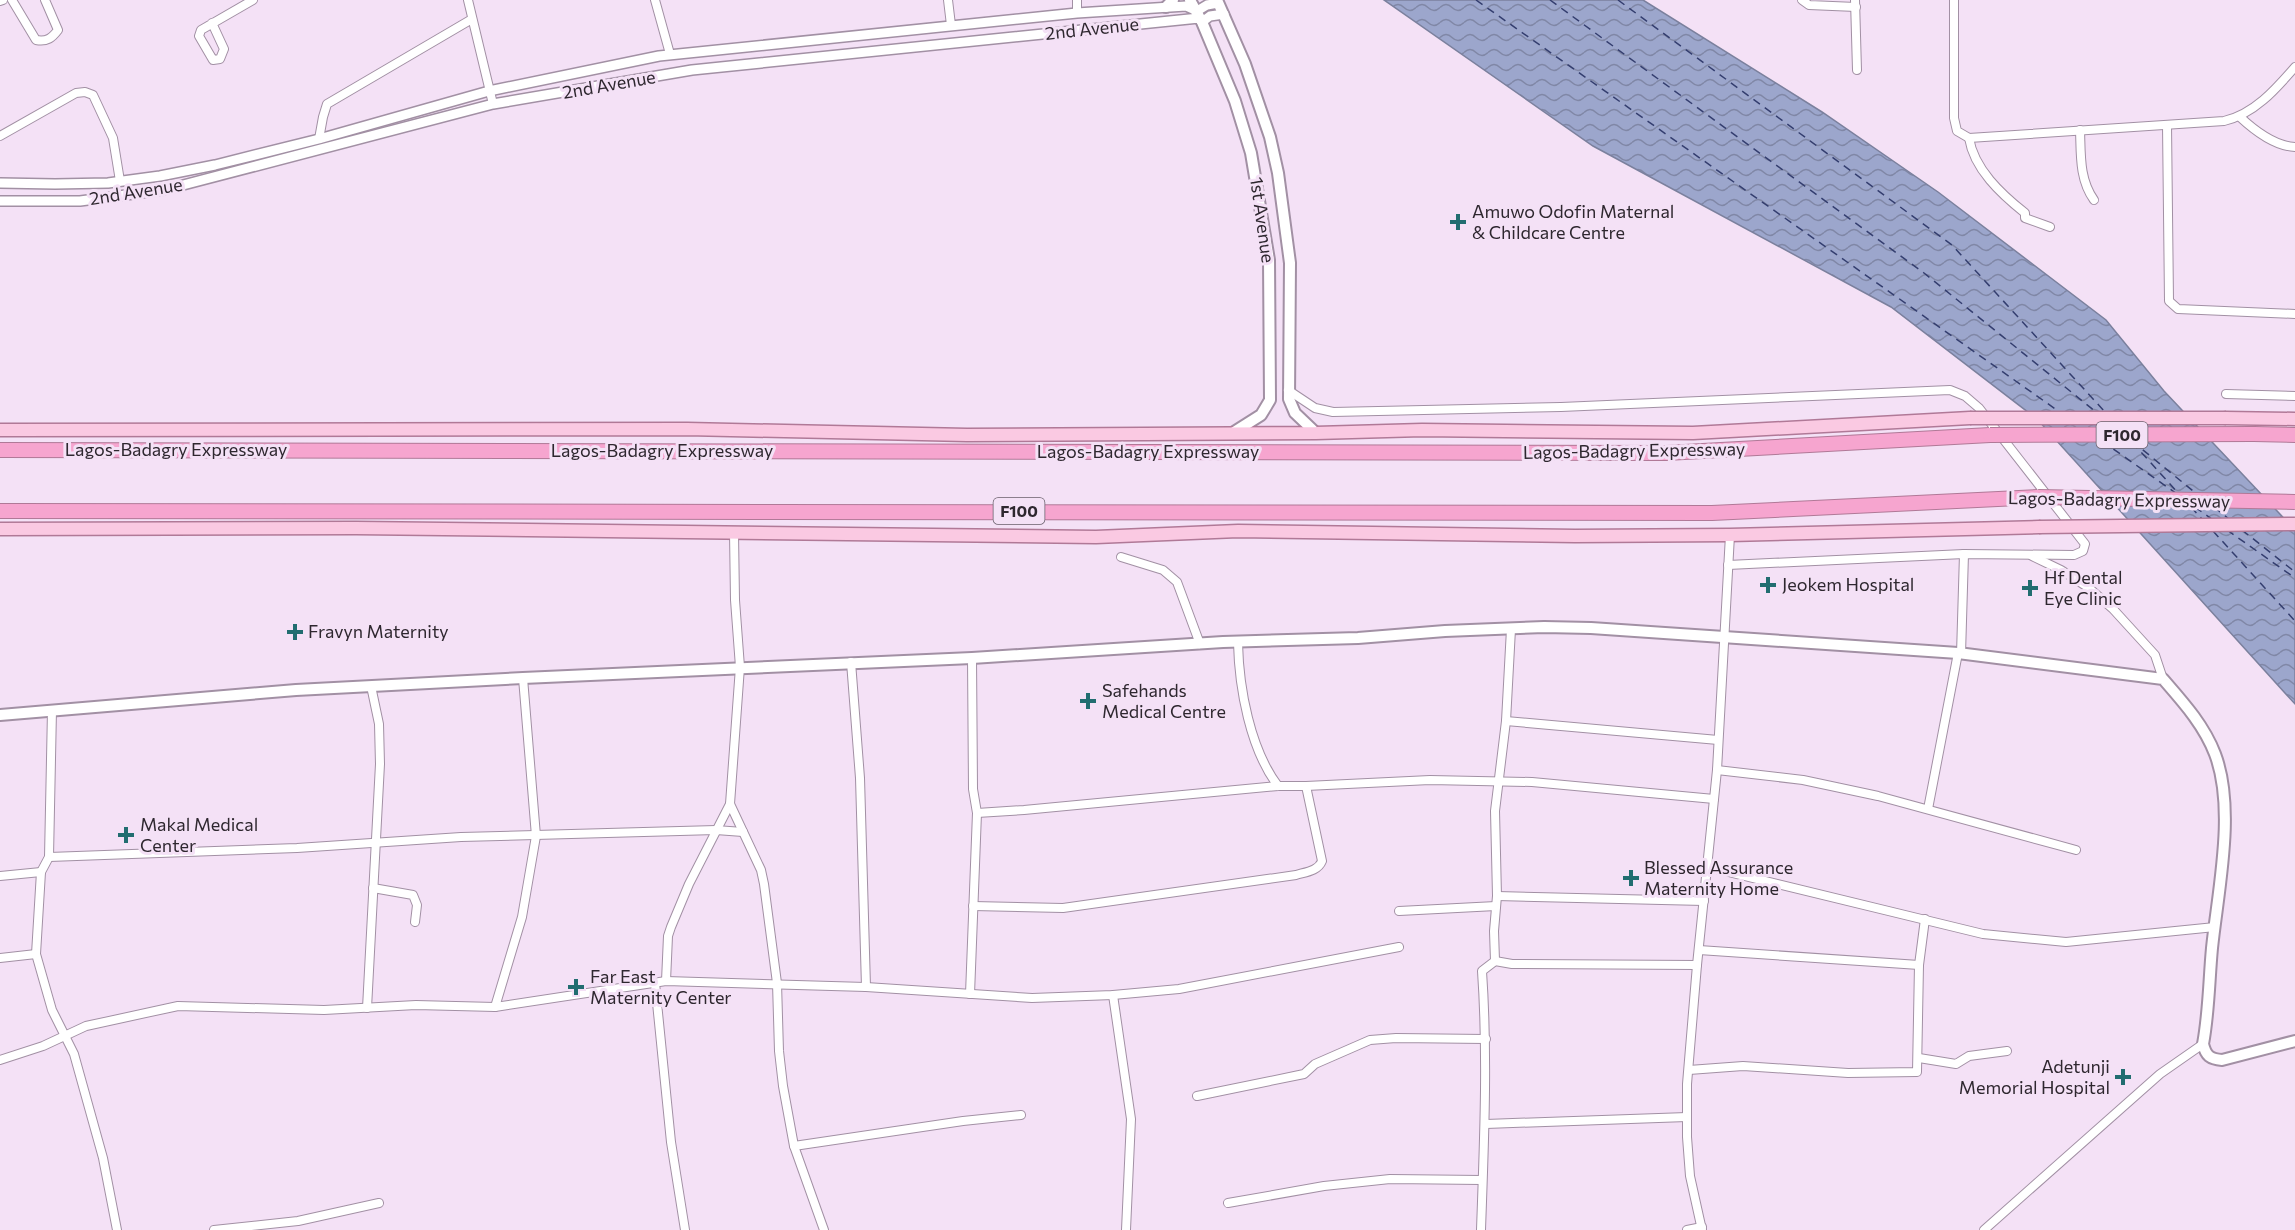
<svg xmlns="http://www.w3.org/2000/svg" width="2295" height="1230" font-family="Commissioner,sans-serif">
  <defs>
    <pattern id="water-waves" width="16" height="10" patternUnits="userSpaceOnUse" patternTransform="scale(1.5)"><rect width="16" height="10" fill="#9ca6cc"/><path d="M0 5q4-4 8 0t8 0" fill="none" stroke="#8087a6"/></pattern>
  </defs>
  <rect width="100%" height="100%" fill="#f4e1f6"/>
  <path fill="url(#water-waves)" stroke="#7b809d" stroke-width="1.5" d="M1384 0H1643L1822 112 1938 192 2106 320 2164 391 2295 530V704L2037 419 1891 307 1593 146Z"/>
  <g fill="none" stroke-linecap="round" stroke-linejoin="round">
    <g stroke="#343e6f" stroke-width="1.5" stroke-dasharray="8 6" stroke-linecap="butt">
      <path d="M1476 0 2061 413"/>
      <path d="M1550 0 1924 273 2096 412"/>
      <path d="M1618 0 1952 245 2105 412"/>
      <path d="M2102 441 2177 494"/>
      <path d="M2132 441 2198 495"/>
      <path d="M2132 442 2179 494"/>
      <path d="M2191 507 2202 519"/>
      <path d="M2195 507 2213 520"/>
      <path d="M2214 507 2229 519"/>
      <path d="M2227 530 2295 578"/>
      <path d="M2242 530 2295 572"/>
      <path d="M2213 531 2295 621"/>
    </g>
    <defs>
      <g id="minor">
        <path d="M12 0 36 40C47 42 52 38 58 30L45 0"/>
        <path d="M468 0 493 104"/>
        <path d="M655 0 670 54"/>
        <path d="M948 0 951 25"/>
        <path d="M1077 0V13"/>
        <path d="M1802 0 1809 5 1856 7"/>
        <path d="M1855 0 1857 70"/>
        <path d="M1954 0V118L1957 131 1969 138 2224 121C2254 114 2275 90 2295 67"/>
        <path d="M0 1 3 0"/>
        <path d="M212 23 224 49 220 59 213 60 199 36 201 30 253 0"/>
        <path d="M2240 117C2255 131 2274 146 2295 147"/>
        <path d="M2167 125 2169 301 2178 309 2295 314"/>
        <path d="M2080 130C2081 154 2079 179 2094 200"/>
        <path d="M0 136 76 93 85 92 93 95 113 138 120 181"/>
        <path d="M1969 138C1974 169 2001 194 2025 213V218L2050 227"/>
        <path d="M319 139 323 117 327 104 472 19"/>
        <path d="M1288 390 1315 408 1333 412 1561 407 1950 390 1965 396 1979 408 2085 544 2083 551 2074 555 1964 554 1728 565"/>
        <path d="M2226 394 2295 396"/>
        <path d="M734 533 735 600 740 667 730 804 761 870 764 884 777 983 779 1051 783 1086 794 1146 824 1230"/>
        <path d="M2032 556 2061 570 2089 588 2113 609 2155 655 2163 679"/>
        <path d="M1121 557 1163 570 1177 582 1200 644"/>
        <path d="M1238 643C1239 688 1250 749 1278 786"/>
        <path d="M1961 654 1964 554"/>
        <path d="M851 662 860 778 866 987"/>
        <path d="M52 710 49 857 41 872 36 954 52 1010 74 1054 103 1158 117 1230"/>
        <path d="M1506 721 1718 740"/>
        <path d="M1717 770 1803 780 1878 796 2076 850"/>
        <path d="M1306 786 1430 780 1532 782 1714 799"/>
        <path d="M1928 809 1958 653"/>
        <path d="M49 857 297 848 461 837 716 830 743 832"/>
        <path d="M1708 867 1983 934 2066 942 2215 927"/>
        <path d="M0 876 41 872"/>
        <path d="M373 888 413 895 417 905 415 922"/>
        <path d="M1497 896 1704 901"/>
        <path d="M973 906 1063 908 1296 875C1306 872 1318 871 1322 861L1306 786H1278L1024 810 977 813"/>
        <path d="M1399 911 1496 906"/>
        <path d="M1699 950 1919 965"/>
        <path d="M0 958 36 954"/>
        <path d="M1495 961 1512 964 1697 965"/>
        <path d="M666 981 668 936 671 927 689 884 730 804"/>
        <path d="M655 983 671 1142 685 1230"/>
        <path d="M970 994 977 813 973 789 972 658"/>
        <path d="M1113 995 1131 1119 1126 1230"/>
        <path d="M495 1007 522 917 536 836 523 678"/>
        <path d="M367 1008 380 764 379 724 371 686"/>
        <path d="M1919 1058 1956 1064 1969 1056 2007 1051"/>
        <path d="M0 1060 43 1046 86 1026 178 1006 324 1010 416 1005 495 1007 666 981 866 987 1032 998 1113 995 1179 989 1399 947"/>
        <path d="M1689 1070 1743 1066 1848 1073 1917 1072 1919 965 1925 919"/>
        <path d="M1197 1096 1304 1074 1315 1064 1370 1040 1396 1038 1486 1039"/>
        <path d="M1486 1124 1687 1117"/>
        <path d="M794 1146 963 1121 1021 1115"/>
        <path d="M1228 1203 1324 1186 1390 1179 1482 1180"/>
        <path d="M214 1230 298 1221 379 1203"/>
        <path d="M1481 1230C1484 1143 1488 1058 1482 971L1495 961 1494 931 1497 896 1495 811 1506 721 1511 629"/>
        <path d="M1687 1230 1702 1227"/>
        <path d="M1702 1230 1690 1176 1687 1137V1084L1697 965 1717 770 1730 535"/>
        <path d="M1984 1230 2160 1074 2203 1044"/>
      </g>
      <g id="tertiary">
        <path d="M0 183 55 184 108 183 160 176 215 165 319 139 489 91 659 56 1077 13 1186 6 1197 11 1207 5 1218 3"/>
        <path d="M0 201H80L164 190 493 104 692 70 1199 18 1202 22 1210 16 1224 14"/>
      </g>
      <g id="secondary">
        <path d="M1190 0 1202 22 1235 101 1251 153 1269 260 1270 400 1261 415 1231 434"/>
        <path d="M1217 0 1245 64 1270 137 1278 173 1290 263 1289 399 1295 413 1316 433"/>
        <path d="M1166 7 1173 0"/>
        <path d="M0 715 296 690 523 678 972 658 1223 642 1358 638 1445 631 1544 627 1591 628 1958 653 2163 679C2183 702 2204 725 2215 754 2236 809 2218 890 2212 948 2209 980 2209 1012 2203 1044 2206 1056 2210 1059 2222 1060L2295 1041"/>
      </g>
      <g id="primary">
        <path d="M2226 418 2295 419"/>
        <path d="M0 430 687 429 967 435 1316 433 1422 430 1693 433 1970 418"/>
        <path d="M0 529 356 528 1096 537 1238 531 1575 536 1730 535 2039 527"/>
      </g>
      <g id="motorway">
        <path d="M2254 434 2295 435"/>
        <path d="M0 450 1666 453 1990 435"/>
        <path d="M0 511 1712 513 2038 497"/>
      </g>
    </defs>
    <use href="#minor" stroke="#a290a4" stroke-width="10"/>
    <use href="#tertiary" stroke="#a290a4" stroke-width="12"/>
    <use href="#secondary" stroke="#a290a4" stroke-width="14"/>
    <use href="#primary" stroke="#b07997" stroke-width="15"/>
    <use href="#motorway" stroke="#b07997" stroke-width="16"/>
    <use href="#minor" stroke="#fff" stroke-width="8"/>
    <use href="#tertiary" stroke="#fff" stroke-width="9"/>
    <use href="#secondary" stroke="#fff" stroke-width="10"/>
    <use href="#primary" stroke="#fac9e2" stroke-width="12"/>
    <use href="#motorway" stroke="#f6a5cf" stroke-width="14"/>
    <defs>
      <g id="primary-bridge">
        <path d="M1970 418H2226"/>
        <path d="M2039 527 2295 524"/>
      </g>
      <g id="motorway-bridge">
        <path d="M1990 435 2254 434"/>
        <path d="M2038 497 2295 502"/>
      </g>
    </defs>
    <use href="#primary-bridge" stroke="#b07997" stroke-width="15" stroke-linecap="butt"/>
    <use href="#motorway-bridge" stroke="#b07997" stroke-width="16" stroke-linecap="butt"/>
    <use href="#primary-bridge" stroke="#fac9e2" stroke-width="12"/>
    <use href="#motorway-bridge" stroke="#f6a5cf" stroke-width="14"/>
  </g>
  <g fill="#216d70" stroke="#f4e1f6" stroke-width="2">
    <path d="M1455 213h6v6h6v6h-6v6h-6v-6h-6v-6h6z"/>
    <path d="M1765 576h6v6h6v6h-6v6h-6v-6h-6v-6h6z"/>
    <path d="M2027 579h6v6h6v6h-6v6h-6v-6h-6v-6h6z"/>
    <path d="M292 623h6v6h6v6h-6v6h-6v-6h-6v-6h6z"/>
    <path d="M1085 692h6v6h6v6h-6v6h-6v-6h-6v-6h6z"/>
    <path d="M123 826h6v6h6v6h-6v6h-6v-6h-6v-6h6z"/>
    <path d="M1628 869h6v6h6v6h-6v6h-6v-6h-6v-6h6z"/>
    <path d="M573 978h6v6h6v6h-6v6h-6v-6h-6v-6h6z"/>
    <path d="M2120 1068h6v6h6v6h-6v6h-6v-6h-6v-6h6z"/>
  </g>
  <g text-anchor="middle" stroke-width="6" stroke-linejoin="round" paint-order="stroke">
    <g fill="#f4e1f6" stroke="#695f6b" stroke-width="1.5">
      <rect x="2096.5" y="422" width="51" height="26" rx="4.5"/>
      <rect x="993.5" y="498" width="51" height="26" rx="4.5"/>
    </g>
    <g font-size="16" font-weight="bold" fill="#2e272f">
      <text x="2122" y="441">F100</text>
      <text x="1019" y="517">F100</text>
    </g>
    <g font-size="18" fill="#2e272f" stroke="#f4e1f6">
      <text transform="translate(1092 29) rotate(-6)" y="6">2nd Avenue</text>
      <text transform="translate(609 85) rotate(-10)" y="6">2nd Avenue</text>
      <text transform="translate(136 192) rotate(-9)" y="6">2nd Avenue</text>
      <text transform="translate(1262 220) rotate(82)" y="6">1st Avenue</text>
      <text x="176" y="456">Lagos-Badagry Expressway</text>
      <text x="662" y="457">Lagos-Badagry Expressway</text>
      <text transform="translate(1634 451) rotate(-1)" y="6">Lagos-Badagry Expressway</text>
      <text x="1148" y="458">Lagos-Badagry Expressway</text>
      <text transform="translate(2119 500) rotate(1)" y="6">Lagos-Badagry Expressway</text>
    </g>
    <g font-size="18" fill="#2e272f" stroke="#f4e1f6" text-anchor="start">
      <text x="1472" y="218">Amuwo Odofin Maternal<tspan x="1472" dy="21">&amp; Childcare Centre</tspan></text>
      <text x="2044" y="584">Hf Dental<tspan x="2044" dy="21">Eye Clinic</tspan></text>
      <text x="1782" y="591">Jeokem Hospital</text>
      <text x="308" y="638">Fravyn Maternity</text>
      <text x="1102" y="697">Safehands<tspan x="1102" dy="21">Medical Centre</tspan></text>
      <text x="140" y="831">Makal Medical<tspan x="140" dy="21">Center</tspan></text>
      <text x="1644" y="874">Blessed Assurance<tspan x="1644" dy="21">Maternity Home</tspan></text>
      <text x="590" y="983">Far East<tspan x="590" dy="21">Maternity Center</tspan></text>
      <text x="2110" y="1073" text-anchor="end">Adetunji<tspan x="2110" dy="21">Memorial Hospital</tspan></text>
    </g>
  </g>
</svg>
